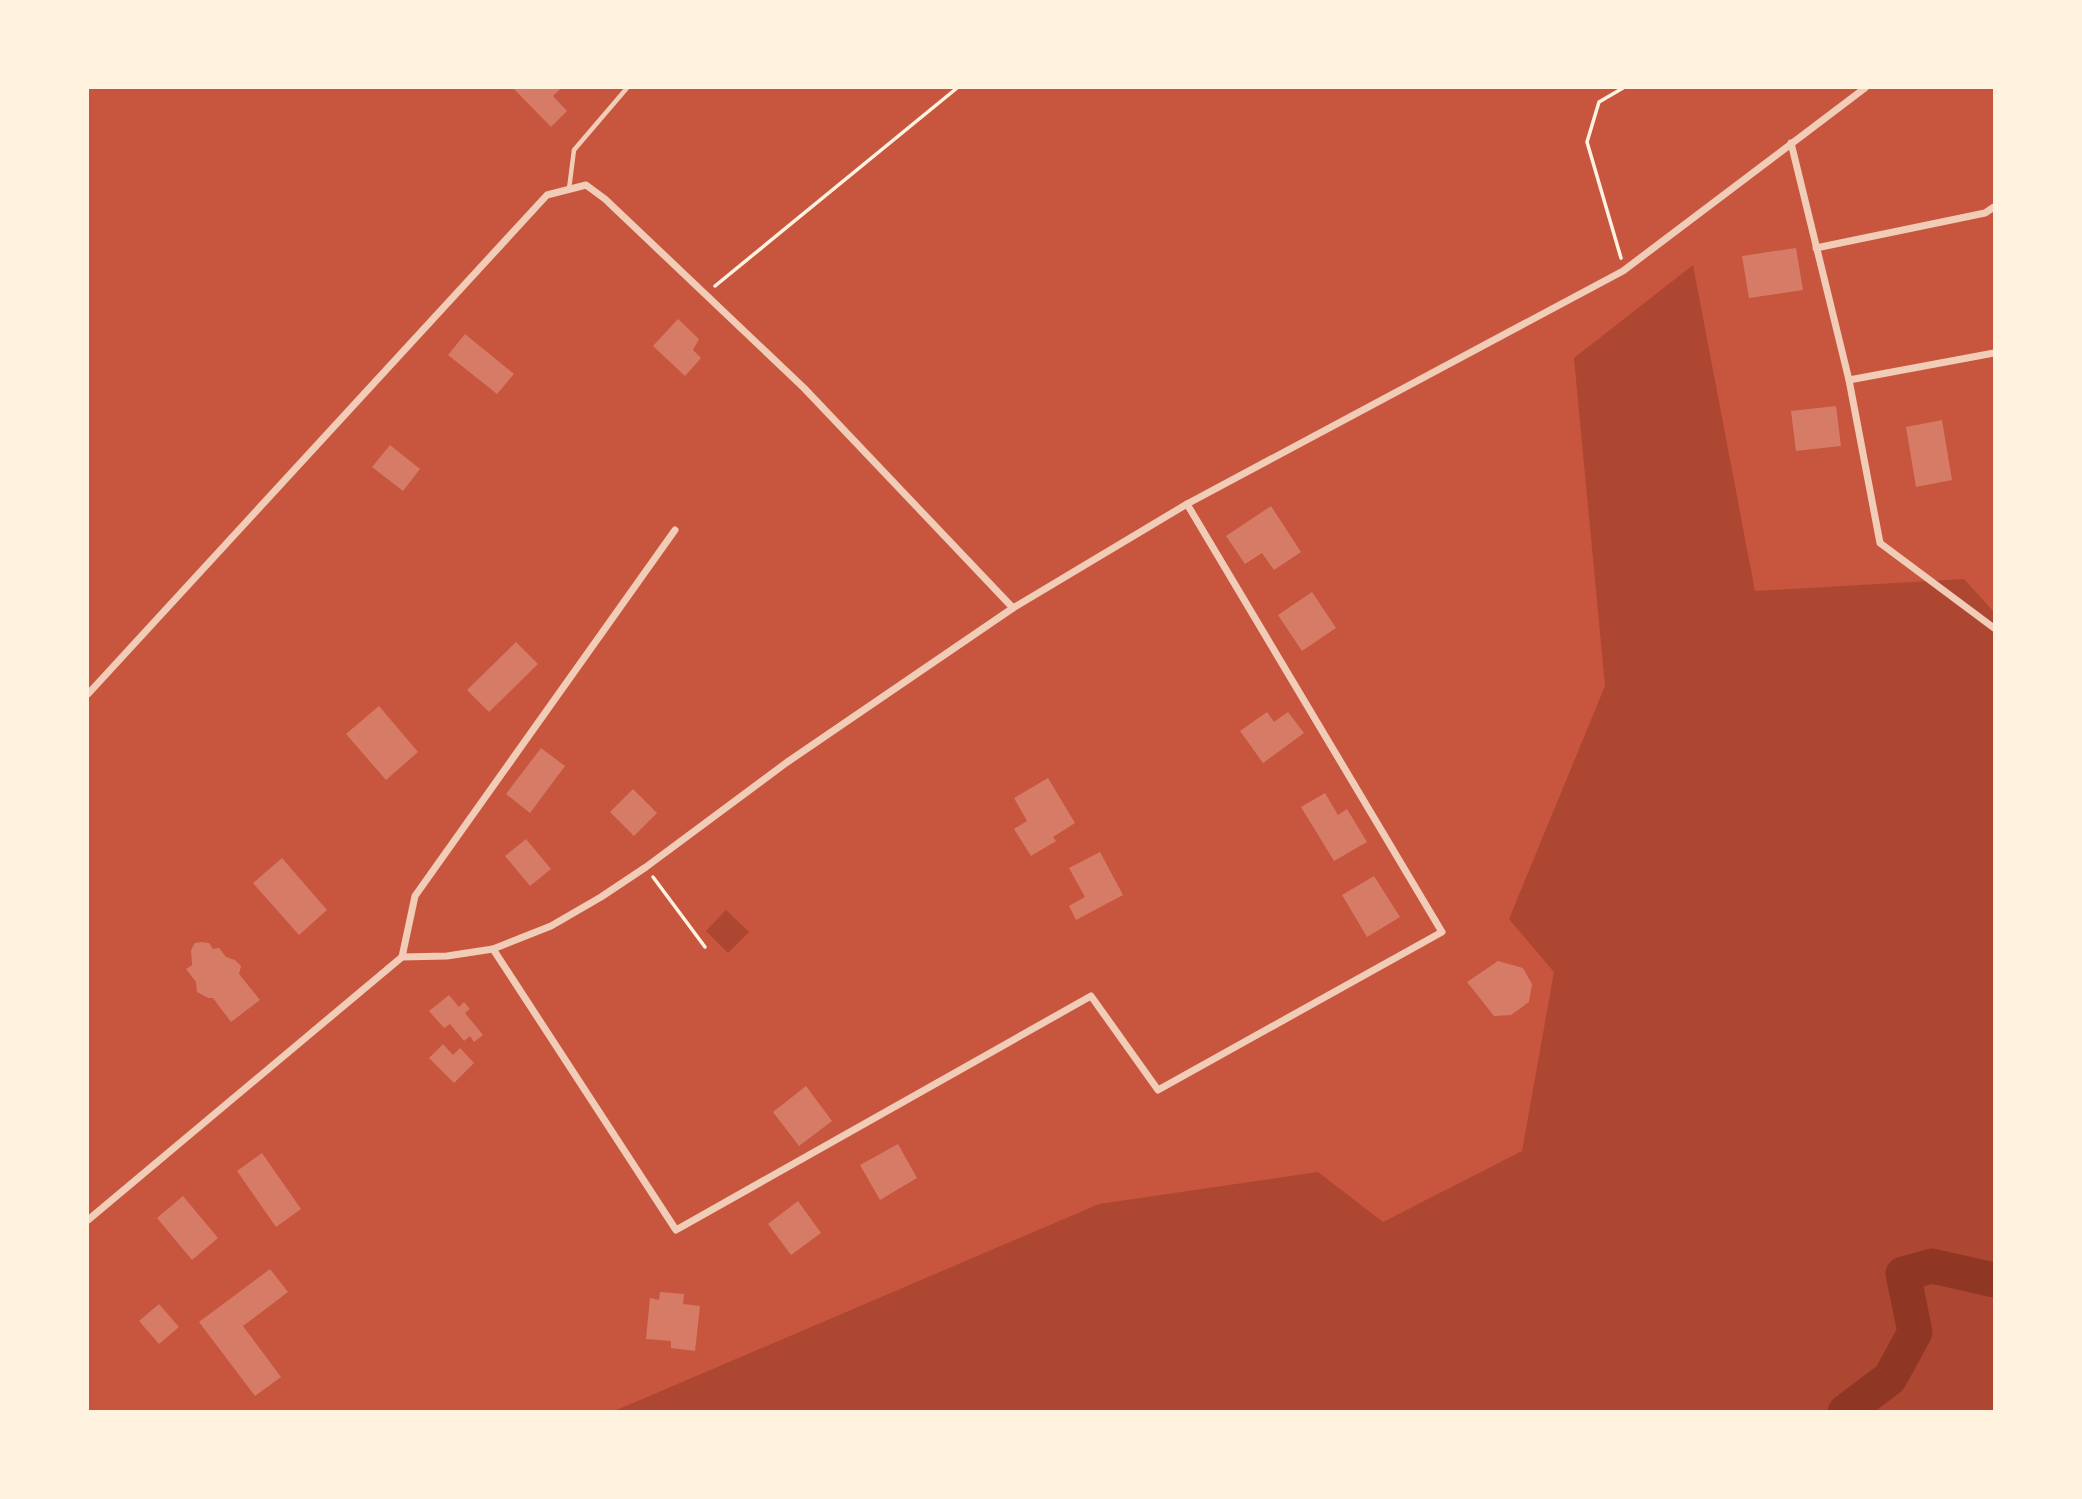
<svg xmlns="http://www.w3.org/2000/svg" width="2082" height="1499" font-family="Raleway,sans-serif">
  <rect width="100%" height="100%" fill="#c8553d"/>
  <g fill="#ae4732">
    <path d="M1693 265 1755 591 1964 579 1994 612V1411L612 1412 1099 1204 1318 1172 1383 1222 1522 1151 1554 972 1509 919 1605 686 1574 358Z"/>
    <path d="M726 910 749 932 728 953 706 931Z"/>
  </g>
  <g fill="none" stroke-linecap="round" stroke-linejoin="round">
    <path stroke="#8f3625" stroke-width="35" d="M1845 1412 1890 1378 1915 1332 1903 1274 1932 1266 1994 1280"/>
  </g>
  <g fill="#d67c66">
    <path d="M513 88H561L553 96 567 111 551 127Z"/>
    <path d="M1796 248 1803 290 1749 298 1742 256Z"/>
    <path d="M678 319 699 339 693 350 701 358 685 376 653 346Z"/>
    <path d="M465 334 514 374 497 394 448 355Z"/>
    <path d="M1836 406 1841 446 1796 451 1791 411Z"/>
    <path d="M1942 420 1952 480 1916 487 1906 427Z"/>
    <path d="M390 445 420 469 403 491 372 467Z"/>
    <path d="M1271 506 1301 552 1274 570 1262 553 1245 564 1226 536Z"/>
    <path d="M1312 592 1336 628 1302 651 1278 615Z"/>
    <path d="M516 642 538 664 489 712 467 690Z"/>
    <path d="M379 706 418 752 386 780 346 734Z"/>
    <path d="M1267 712 1274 722 1288 712 1304 733 1263 763 1240 731Z"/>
    <path d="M541 748 565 766 530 813 506 794Z"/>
    <path d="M1048 778 1075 823 1053 837 1056 841 1031 856 1014 829 1027 821 1014 798Z"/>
    <path d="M633 789 657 813 634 836 610 812Z"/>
    <path d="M1325 793 1338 815 1347 809 1367 842 1334 861 1301 807Z"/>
    <path d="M526 839 551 869 530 886 505 856Z"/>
    <path d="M1100 852 1123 895 1076 920 1069 906 1085 897 1069 868Z"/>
    <path d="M282 858 327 910 299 935 253 883Z"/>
    <path d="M1374 876 1400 917 1367 937 1342 895Z"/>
    <path d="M202 942 209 943 213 949 219 948 226 957 235 960 241 966 239 974 260 1000 231 1022 213 998H208L197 992 196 982 186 969 192 965 191 950 195 943Z"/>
    <path d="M1498 961 1523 968 1532 984 1529 1002 1511 1015 1494 1016 1467 982Z"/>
    <path d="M449 995 459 1007 464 1002 470 1009 465 1013 483 1035 474 1042 470 1036 464 1041 450 1024 444 1028 429 1011Z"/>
    <path d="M443 1044 453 1055 460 1048 474 1063 454 1083 429 1058Z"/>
    <path d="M806 1086 832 1121 799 1146 773 1112Z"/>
    <path d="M898 1144 917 1178 880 1200 860 1165Z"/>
    <path d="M262 1153 301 1209 276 1227 237 1171Z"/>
    <path d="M183 1196 218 1238 192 1260 157 1218Z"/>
    <path d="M798 1201 821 1233 791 1255 768 1224Z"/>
    <path d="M270 1269 288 1292 243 1326 281 1377 255 1396 199 1322Z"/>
    <path d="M660 1292 684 1294 683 1304 700 1306 695 1351 671 1348V1341L646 1339 650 1298 659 1300Z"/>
    <path d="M159 1304 179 1327 159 1344 139 1321Z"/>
  </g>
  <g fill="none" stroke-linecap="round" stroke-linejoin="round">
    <g stroke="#fff3e0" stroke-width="3.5">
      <path d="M1621 258 1587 142 1599 102 1623 88"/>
      <path d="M715 286 957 88"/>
      <path d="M653 877 705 947"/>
    </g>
    <path stroke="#f1ccb7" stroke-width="4.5" d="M569 189 574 150 627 88"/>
    <g stroke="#f1ccb7" stroke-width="7">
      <path d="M1791 143 1849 380 1994 353"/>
      <path d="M1816 248 1985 213 1994 207"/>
      <path d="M1849 380 1880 543 1994 628"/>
      <path d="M88 694 547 195 586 185 605 199 804 388 1013 608"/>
      <path d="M493 949 676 1230 1091 996 1158 1090 1442 932 1187 504"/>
      <path d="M402 957 415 896 675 530"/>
      <path d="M88 1220 402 957 447 956 493 949 551 926 601 897 646 867 786 763 1013 608 1187 504 1623 271 1865 88"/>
    </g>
  </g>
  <rect width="2082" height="1499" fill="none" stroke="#fff3e0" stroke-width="178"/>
</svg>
